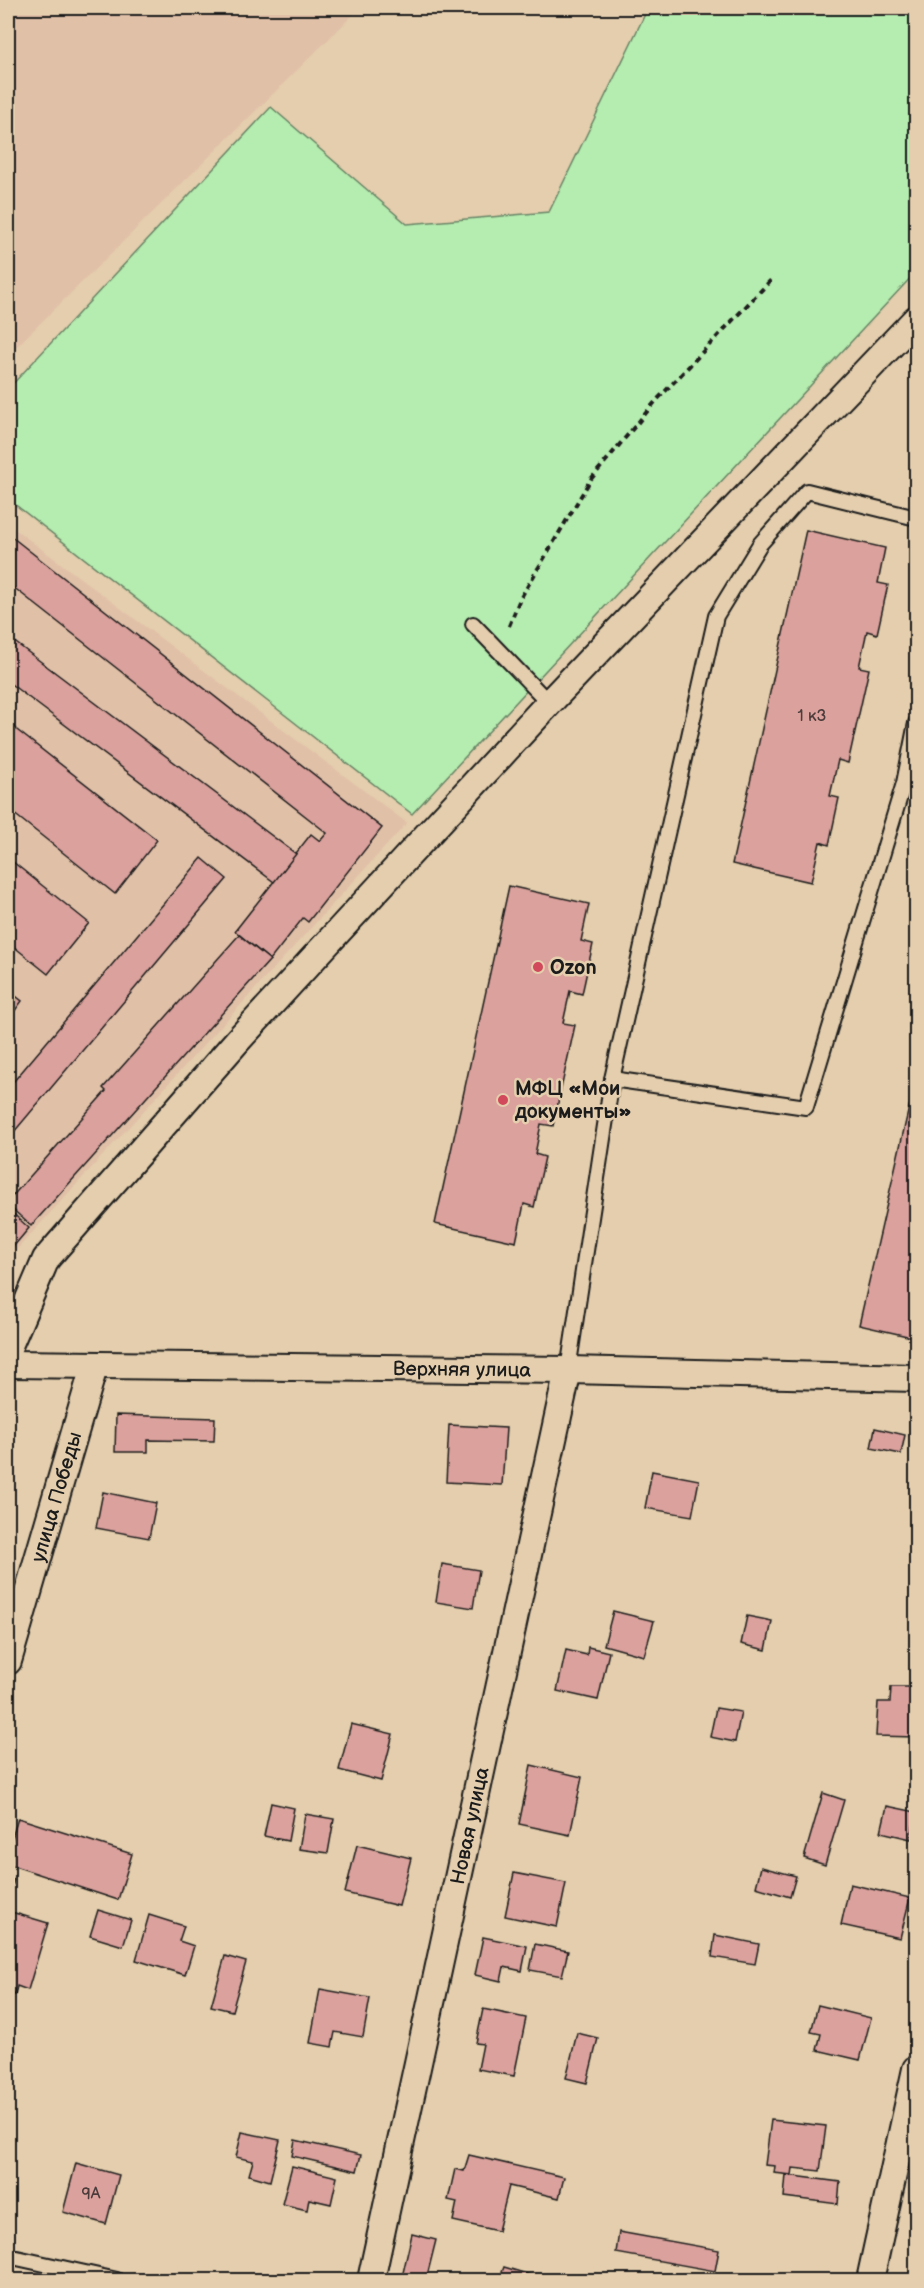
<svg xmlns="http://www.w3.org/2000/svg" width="924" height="2288" font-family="'Balsamiq Sans',sans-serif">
  <rect width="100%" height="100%" fill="#e4cead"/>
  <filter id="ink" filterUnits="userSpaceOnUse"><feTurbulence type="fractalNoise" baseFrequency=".0167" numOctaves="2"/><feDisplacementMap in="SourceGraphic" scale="12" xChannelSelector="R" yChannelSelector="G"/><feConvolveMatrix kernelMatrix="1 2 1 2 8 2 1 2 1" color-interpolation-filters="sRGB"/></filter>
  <g filter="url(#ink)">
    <g fill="#e1c0a8">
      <path d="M8 8H360L8 355Z"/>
      <path d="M8 524 407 823 8 1259Z"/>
    </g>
    <path fill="#b5ecaf" stroke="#688466" stroke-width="1.5" d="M648 8H916V272L412 814 8 499V389L271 107 407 224 549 212Z"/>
    <g fill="#dba19c" stroke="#1c1c1c" stroke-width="1.5">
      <path d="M806 530 885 548 878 583 888 585 877 634 867 631 859 667 869 669 848 763 838 760 830 796 839 798 829 845 820 842 811 882 732 864Z"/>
      <path d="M8 534 382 828 308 922 303 918 270 960 235 931 311 834 320 841 327 833 8 583Z"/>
      <path d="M8 637 296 854 274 882 8 682Z"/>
      <path d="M8 723 157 840 115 894 8 809Z"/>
      <path d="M8 858 89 923 48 974 8 942Z"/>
      <path d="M202 858 227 879 8 1139V1088Z"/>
      <path d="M509 886 589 904 581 941 593 944 582 994 570 991 563 1023 575 1025 553 1126 541 1124 535 1154 545 1157 534 1207 524 1204 516 1242 435 1224Z"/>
      <path d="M239 935 270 960 31 1226 8 1205V1201L106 1091 103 1088Z"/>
      <path d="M8 990 22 1001 8 1020Z"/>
      <path d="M916 1077V1338L859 1325Z"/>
      <path d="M8 1209 29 1228 8 1253Z"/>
      <path d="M8 1413 11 1414 8 1449Z"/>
      <path d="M116 1415 215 1418 214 1441 148 1440V1452H115Z"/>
      <path d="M449 1425 506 1428 502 1485 446 1482Z"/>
      <path d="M875 1428 905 1435 901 1454 871 1448Z"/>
      <path d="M652 1471 699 1480 692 1516 645 1508Z"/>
      <path d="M103 1492 156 1503 149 1538 96 1528Z"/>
      <path d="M442 1564 479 1570 473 1608 436 1602Z"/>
      <path d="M613 1611 654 1621 644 1656 604 1645Z"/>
      <path d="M747 1616 772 1621 766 1650 741 1644Z"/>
      <path d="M588 1647 609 1652 598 1700 557 1691 566 1650 587 1655Z"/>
      <path d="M891 1687H911L910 1703H916V1737L876 1736 878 1702H890Z"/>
      <path d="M716 1708 741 1712 735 1742 710 1737Z"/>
      <path d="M351 1724 393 1734 381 1781 339 1770Z"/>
      <path d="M531 1765 582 1777 570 1835 519 1824Z"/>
      <path d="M823 1793 844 1800 825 1865 804 1858Z"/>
      <path d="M271 1803 294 1808 288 1841 264 1836Z"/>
      <path d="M887 1806 916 1812 911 1839 881 1832Z"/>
      <path d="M305 1814 334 1819 328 1853 299 1849Z"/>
      <path d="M18 1818 132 1854 118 1900 8 1864V1851Z"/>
      <path d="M357 1845 411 1858 399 1906 345 1893Z"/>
      <path d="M761 1867 796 1876 790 1897 756 1887Z"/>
      <path d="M514 1873 566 1883 557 1927 505 1916Z"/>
      <path d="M8 1878 14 1880 8 1899Z"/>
      <path d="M850 1884 910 1898 900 1938 841 1925Z"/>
      <path d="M98 1910 131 1920 123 1946 90 1936Z"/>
      <path d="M8 1911 48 1923 28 1990 17 1986 15 1995 8 1993Z"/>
      <path d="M149 1915 184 1926 179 1941 194 1946 185 1975 136 1960Z"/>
      <path d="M715 1935 759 1944 755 1964 712 1957Z"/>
      <path d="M483 1937 527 1946 522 1971 504 1967 501 1981 475 1975Z"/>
      <path d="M535 1944 568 1951 562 1976 530 1970Z"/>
      <path d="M225 1956 246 1962 232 2011 211 2006Z"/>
      <path d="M320 1989 370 1998 363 2037 335 2032 332 2047 310 2043Z"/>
      <path d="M818 2005 871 2018 860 2060 817 2050 821 2034 811 2032Z"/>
      <path d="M483 2009 526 2018 514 2076 478 2069 483 2044 476 2043Z"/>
      <path d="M577 2033 598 2038 587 2083 566 2078Z"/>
      <path d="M771 2120 826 2126 820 2171 793 2168 792 2175 774 2173 775 2166 765 2165Z"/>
      <path d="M242 2132 280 2140 270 2181 249 2175 253 2161 236 2157Z"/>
      <path d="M295 2140 361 2155 357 2171 292 2156Z"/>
      <path d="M469 2155 564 2177 559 2198 509 2186 498 2231 453 2221 457 2202 448 2200 455 2169 464 2171Z"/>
      <path d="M76 2163 119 2175 106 2224 63 2212Z"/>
      <path d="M292 2166 337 2177 331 2204 309 2199 307 2210 282 2204Z"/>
      <path d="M786 2175 840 2182 838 2204 784 2197Z"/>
      <path d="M619 2232 719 2250 715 2271 616 2253Z"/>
      <path d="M412 2234 436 2240 426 2280 402 2277Z"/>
      <path d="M504 2267 534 2276 533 2280H499Z"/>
    </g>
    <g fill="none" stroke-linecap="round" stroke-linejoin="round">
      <defs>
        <g id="lane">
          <path d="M473 624 549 703"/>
          <path d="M612 1079 806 1107 904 783 916 723"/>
          <path d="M568 1370 612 1079 716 616 760 544 807 491 916 518"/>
          <path d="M8 2256 117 2280"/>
        </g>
        <g id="street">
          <path d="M8 1348 46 1259 238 1040 549 703 916 319"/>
          <path id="s1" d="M8 1364 568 1370 916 1378"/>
          <path id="s2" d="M8 1661 94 1367"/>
          <path id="s3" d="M371 2280 568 1370"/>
          <path d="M870 2280 916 2069"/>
        </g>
      </defs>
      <use href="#lane" stroke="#1c1c1c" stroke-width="18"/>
      <use href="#street" stroke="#1c1c1c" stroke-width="30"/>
      <path stroke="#1c1c1c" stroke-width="4" stroke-dasharray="6 4.5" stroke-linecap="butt" d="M509 626 520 599 591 479 655 402 771 280"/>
      <use href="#lane" stroke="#e4cead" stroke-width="14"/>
      <use href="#street" stroke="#e4cead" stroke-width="26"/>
    </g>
  </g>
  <g fill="#d1495b" stroke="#e4cead" stroke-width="2">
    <circle cx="538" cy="967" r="6"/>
    <circle cx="503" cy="1100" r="6"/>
  </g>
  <g text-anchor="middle" stroke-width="5" stroke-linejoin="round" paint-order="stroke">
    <g font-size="16" fill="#4c3d3c">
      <text x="812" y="721">1 к3</text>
      <text x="91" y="2199">9А</text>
    </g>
    <g font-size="20" font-weight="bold" fill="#1c1c1c" stroke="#e4cead" text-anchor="start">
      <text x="550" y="974">Ozon</text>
      <text x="515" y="1095">МФЦ «Мои<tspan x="515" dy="23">документы»</tspan></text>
    </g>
    <g font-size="20" fill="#1c1c1c" stroke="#e4cead">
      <text dy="7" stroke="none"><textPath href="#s1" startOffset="454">Верхняя улица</textPath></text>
      <text dy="7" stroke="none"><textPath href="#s2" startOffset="171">улица Победы</textPath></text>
      <text dy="7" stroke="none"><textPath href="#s3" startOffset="465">Новая улица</textPath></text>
    </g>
  </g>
  <rect width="924" height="2288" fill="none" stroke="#e4cead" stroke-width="30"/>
  <rect x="15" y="15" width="894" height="2258" fill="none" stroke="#1c1c1c" stroke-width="2" filter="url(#ink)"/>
</svg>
